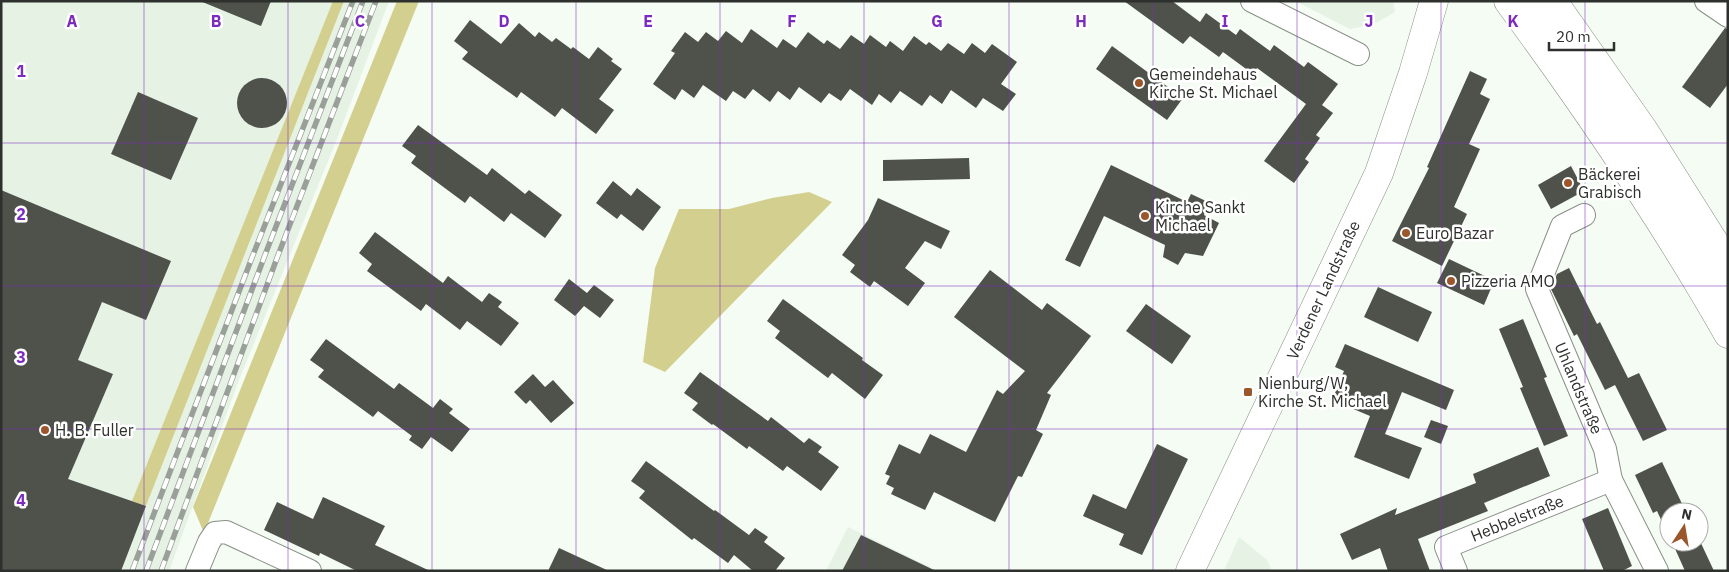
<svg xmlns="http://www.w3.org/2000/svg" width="1729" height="572" font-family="'IBM Plex Sans',sans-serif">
  <rect width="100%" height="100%" fill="#f4fcf3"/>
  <g fill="#e5f2e4">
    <path d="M1 1H333L132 501 146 506 344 1H389L337 139 239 380 169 571H1Z"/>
    <path d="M1295 1H1393L1395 12 1374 24 1350 29Z"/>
    <path d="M848 527 938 571H826Z"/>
    <path d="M1239 537 1267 560 1272 571H1224Z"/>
  </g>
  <g fill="#d3d08f">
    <path d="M333 1H344L146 506 132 501Z"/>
    <path d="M397 1H419L204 533 193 507Z"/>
    <path d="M809 192 832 202 665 372 643 362 655 268 679 209H729L772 198Z"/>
  </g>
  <g fill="#4f524a">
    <path d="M200 1H271L261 26Z"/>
    <path d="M1124 1H1172L1200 22 1206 13 1236 35 1240 29 1270 51 1274 45 1304 67 1308 62 1338 84 1322 105 1333 113 1316 135 1320 138 1305 159 1309 162 1294 183 1264 161 1306 104 1257 68 1253 74 1223 52 1219 57 1190 36 1183 44Z"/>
    <path d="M470 20 501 44 519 23 535 37 539 32 552 42 556 38 571 49 573 47 589 59 598 47 613 59 611 61 622 69 599 99 614 110 596 134 562 108 555 117 521 92 517 98 462 59 468 52 454 41Z"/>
    <path d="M1725 28 1728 29V84L1710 108 1682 87Z"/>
    <path d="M751 29 777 48 783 39 796 48 808 32 824 44 827 40 840 49 851 35 864 44 870 35 886 47 890 41 903 51 914 36 926 45 929 42 941 51 948 43 964 54 972 43 985 53 992 44 1017 62 1001 84 1016 94 1003 111 983 98 976 108 951 90 942 104 930 95 922 106 900 91 891 103 879 94 872 105 850 89 841 101 829 93 821 103 799 87 790 100 778 91 770 102 753 89 745 99 733 91 726 101 703 85 694 98 682 89 675 100 653 84 675 53 671 51 685 32 698 42 706 32 718 41 726 31 742 43Z"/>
    <path d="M1112 46 1183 98 1167 120 1096 69Z"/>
    <path d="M1470 71 1487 79 1480 94 1490 99 1469 144 1480 149 1454 207 1467 214 1442 266 1392 241 1429 168 1427 167Z"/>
    <circle cx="262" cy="103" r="25"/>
    <path d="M138 92 198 118 171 180 111 154Z"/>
    <path d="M418 125 487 175 492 168 525 194 529 190 562 215 545 238 511 213 504 222 470 196 465 203 411 163 416 156 402 146Z"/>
    <path d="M969 158 970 179 883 181V160Z"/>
    <path d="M1111 165 1187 202 1191 194 1208 202 1204 215 1219 223 1203 256 1185 253 1178 265 1163 257 1165 245 1104 216 1080 267 1065 260Z"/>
    <path d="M1571 166 1584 191 1551 209 1538 185Z"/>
    <path d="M613 181 631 196 637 188 661 207 643 231 621 214 617 219 596 203Z"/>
    <path d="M1 190 171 261 146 320 102 302 78 360 113 374 68 479 146 506 121 571H1Z"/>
    <path d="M878 198 950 231 941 249 925 241 905 268 925 283 908 306 874 281 870 287 850 272 855 265 842 255 868 220Z"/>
    <path d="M375 232 443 283 448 276 482 302 489 293 502 302 498 307 519 323 501 346 467 321 460 330 426 304 421 311 367 271 372 264 359 253Z"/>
    <path d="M1449 259 1489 278 1487 283 1492 286 1484 305 1437 283Z"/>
    <path d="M1569 268 1597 324 1600 322 1628 378 1639 373 1667 430 1643 441 1615 385 1605 390 1577 334 1574 336 1551 289 1557 274Z"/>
    <path d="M990 270 1042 310 1047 303 1091 336 1047 393 1051 395 1036 430 1043 434 1022 477 1018 476 995 522 934 492 925 510 891 494 894 488 886 484 890 476 885 474 899 444 920 454 930 434 966 452 997 390 1003 394 1025 371 954 317Z"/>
    <path d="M569 279 587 293 594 285 614 300 600 318 584 306 575 316 554 300Z"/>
    <path d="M1378 287 1432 312 1418 342 1364 317Z"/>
    <path d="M783 299 863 358 862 360 883 375 865 399 832 373 828 378 775 338 780 331 767 321Z"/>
    <path d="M1146 304 1191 336 1172 364 1126 331Z"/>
    <path d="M1523 319 1547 377 1544 378 1568 436 1544 446 1520 388 1523 387 1499 329Z"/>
    <path d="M326 339 394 389 399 383 433 408 440 399 453 409 449 413 470 429 452 452 431 437 422 449 409 440 418 427 412 436 378 411 373 417 318 377 324 370 310 360Z"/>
    <path d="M1345 344 1454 390 1446 410 1402 392 1385 434 1422 448 1409 479 1354 457 1370 416 1332 400 1344 371 1335 367Z"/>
    <path d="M700 372 768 421 771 417 804 443 809 438 822 447 818 452 839 467 821 491 787 466 783 471 749 446 747 449 713 424 712 425 692 410 698 403 684 393Z"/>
    <path d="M533 374 545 387 553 380 574 403 551 423 530 400 526 404 514 392Z"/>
    <path d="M1431 420 1448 426 1441 444 1424 437Z"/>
    <path d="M1157 444 1188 459 1142 555 1119 545 1124 534 1083 516 1093 494 1126 509Z"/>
    <path d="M1538 447 1550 476 1484 503 1488 511 1418 539 1430 571H1388L1380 548 1352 560 1340 534 1397 508 1395 515 1476 483 1473 474Z"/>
    <path d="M646 461 714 511 715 510 749 535 755 528 768 537 764 542 785 558 775 571H753L734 555 728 563 694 538 692 540 639 498 645 491 631 481Z"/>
    <path d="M1662 462 1686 512H1669V537L1657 511 1653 513 1635 475Z"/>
    <path d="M323 497 385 526 375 545 430 571H357L320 553 319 556 264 530 277 502 313 519Z"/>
    <path d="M1608 508 1632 566 1622 571H1604L1582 519Z"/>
    <path d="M861 535 936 571H842Z"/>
    <path d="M1699 539 1714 571H1685L1672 542H1699Z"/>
    <path d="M559 548 609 571H548Z"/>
  </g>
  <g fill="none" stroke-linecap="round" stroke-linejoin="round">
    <defs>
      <g id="street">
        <path d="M1252 1 1358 54"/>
        <path d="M1706 1 1728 16"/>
        <path d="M1584 215 1562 226 1537 289 1605 449 1611 480 1657 571"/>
        <path d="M197 571 209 542 215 533 226 532 310 571"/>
        <path d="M1456 571 1446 547 1611 480"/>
      </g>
      <path id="secondary" d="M1190 571 1379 173 1413 73 1434 1"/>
      <path id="primary" d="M1531 1 1655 178 1728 299"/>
      <g id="highway">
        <path d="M1508 1C1587 108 1662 218 1728 334"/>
        <path d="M1553 1 1643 129 1728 264"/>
      </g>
    </defs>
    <use href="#street" stroke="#899088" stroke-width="24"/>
    <use href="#secondary" stroke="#899088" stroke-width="29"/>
    <use href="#primary" stroke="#899088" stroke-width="29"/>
    <use href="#highway" stroke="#899088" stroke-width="29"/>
    <use href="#street" stroke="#fff" stroke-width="22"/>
    <use href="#secondary" stroke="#fff" stroke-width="28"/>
    <use href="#primary" stroke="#fff" stroke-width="28"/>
    <use href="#highway" stroke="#fff" stroke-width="28"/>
    <defs>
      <g id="rail">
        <path d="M132 571 253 255 353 1"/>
        <path d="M146 571 265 255 363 1"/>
        <path d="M161 571 277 258 376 1"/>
      </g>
    </defs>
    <use href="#rail" stroke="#9aa099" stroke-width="5.5"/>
    <use href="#rail" stroke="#fff" stroke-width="4" stroke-dasharray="11" stroke-linecap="butt"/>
  </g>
  <path fill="none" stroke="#7b2cbf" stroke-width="1" stroke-opacity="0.55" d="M144 1V571M288 1V571M432 1V571M576 1V571M720 1V571M864 1V571M1009 1V571M1153 1V571M1297 1V571M1441 1V571M1585 1V571M1 143H1728M1 286H1728M1 429H1728"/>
  <g fill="#9b562b" stroke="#fff" stroke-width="2">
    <circle cx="1139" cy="83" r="5"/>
    <circle cx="1568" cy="183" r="5"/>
    <circle cx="1145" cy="216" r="5"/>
    <circle cx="1406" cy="233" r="5"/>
    <circle cx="1451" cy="281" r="5"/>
    <rect x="1243" y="387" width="10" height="10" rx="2.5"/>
    <circle cx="45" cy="430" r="5"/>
  </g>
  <g text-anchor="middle" stroke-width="5" stroke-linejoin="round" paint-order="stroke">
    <g font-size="16" fill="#2d302c" stroke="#fff" text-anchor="start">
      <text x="1149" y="80">Gemeindehaus<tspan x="1149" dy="18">Kirche St. Michael</tspan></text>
      <text x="1578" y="180">Bäckerei<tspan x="1578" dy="18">Grabisch</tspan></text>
      <text x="1155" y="213">Kirche Sankt<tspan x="1155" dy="18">Michael</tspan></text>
      <text x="1416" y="239">Euro Bazar</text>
      <text x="1461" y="287">Pizzeria AMO</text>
      <text x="1258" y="389">Nienburg/W,<tspan x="1258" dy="18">Kirche St. Michael</tspan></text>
      <text x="55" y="436">H. B. Fuller</text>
    </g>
    <g font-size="16" fill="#2d302c" stroke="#fff">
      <text transform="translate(1323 290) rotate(-65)" y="6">Verdener Landstraße</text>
      <text transform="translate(1579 388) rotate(67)" y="6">Uhlandstraße</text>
      <text transform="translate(1517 518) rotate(-22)" y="6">Hebbelstraße</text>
    </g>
  </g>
  <g font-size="16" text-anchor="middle" font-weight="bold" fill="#7b2cbf" stroke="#fff" stroke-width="5" stroke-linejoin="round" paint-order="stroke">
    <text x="72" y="27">A</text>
    <text x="216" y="27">B</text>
    <text x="360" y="27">C</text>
    <text x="504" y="27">D</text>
    <text x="648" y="27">E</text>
    <text x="792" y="27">F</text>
    <text x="937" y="27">G</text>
    <text x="1081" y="27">H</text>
    <text x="1225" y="27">I</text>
    <text x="1369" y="27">J</text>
    <text x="1513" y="27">K</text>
    <text x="21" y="77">1</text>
    <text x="21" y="220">2</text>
    <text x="21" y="363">3</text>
    <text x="21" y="506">4</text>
  </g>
  <rect width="1729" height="572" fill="none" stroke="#2d302c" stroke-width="5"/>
  <g transform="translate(1684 527) rotate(12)"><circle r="24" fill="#ffffff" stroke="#abacab"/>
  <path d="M0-4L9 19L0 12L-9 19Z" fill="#9b562b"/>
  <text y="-8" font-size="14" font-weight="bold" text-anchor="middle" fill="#2d302c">N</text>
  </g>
  <path d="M1549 42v8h65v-8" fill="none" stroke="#2d302c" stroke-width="2.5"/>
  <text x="1556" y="42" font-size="15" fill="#2d302c" stroke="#ffffff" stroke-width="4" paint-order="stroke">20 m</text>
</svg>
